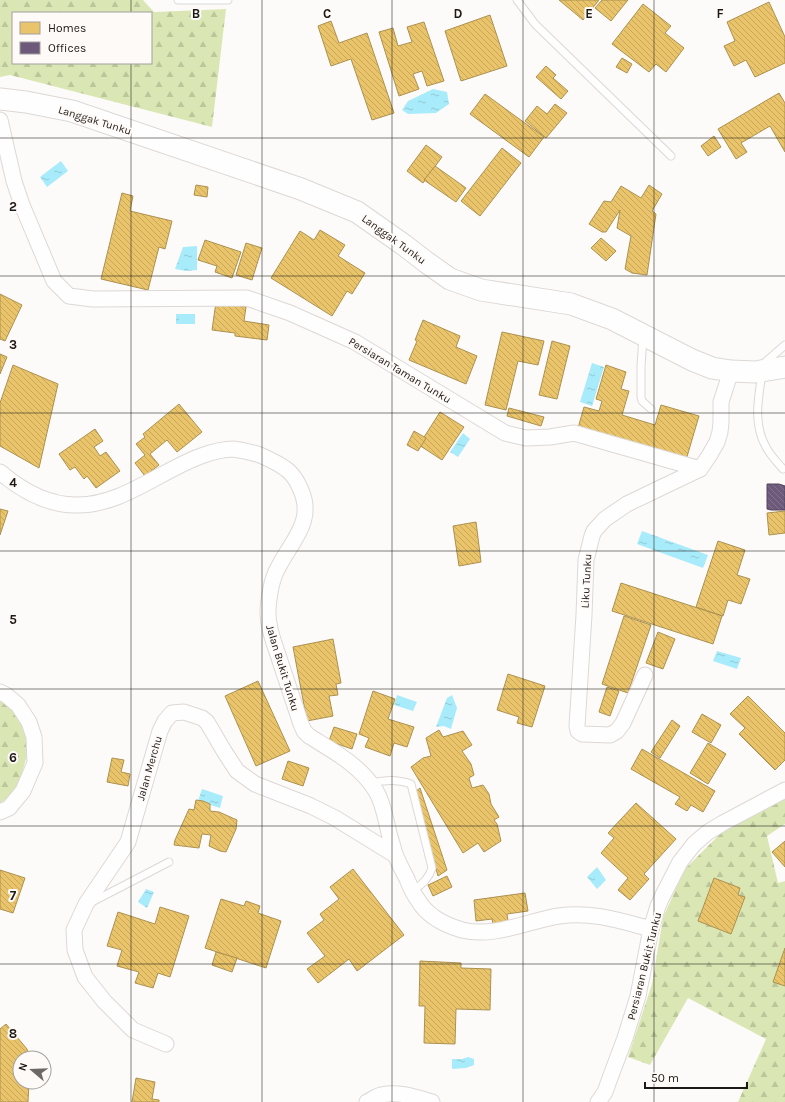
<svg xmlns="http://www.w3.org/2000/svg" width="785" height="1102" font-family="Karla,sans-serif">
  <defs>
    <pattern id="forest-firs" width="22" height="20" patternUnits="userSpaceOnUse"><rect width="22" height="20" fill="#dae7b4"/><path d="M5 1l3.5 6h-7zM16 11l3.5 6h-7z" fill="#bbc69a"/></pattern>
    <pattern id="water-ripples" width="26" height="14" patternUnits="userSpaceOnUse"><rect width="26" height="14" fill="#a8ebfa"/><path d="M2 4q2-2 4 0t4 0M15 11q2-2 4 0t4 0" fill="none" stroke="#90c9d5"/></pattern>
    <pattern id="homes-back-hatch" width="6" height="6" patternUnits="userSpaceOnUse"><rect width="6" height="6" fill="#e9c46a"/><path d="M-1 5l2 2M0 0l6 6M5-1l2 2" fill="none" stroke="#c7a85b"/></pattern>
    <pattern id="offices-back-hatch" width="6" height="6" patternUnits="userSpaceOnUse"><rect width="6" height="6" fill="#6d597a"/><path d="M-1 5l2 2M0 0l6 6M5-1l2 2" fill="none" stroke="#81718a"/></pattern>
  </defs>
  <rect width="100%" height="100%" fill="#fdfbf9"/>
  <g fill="url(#forest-firs)" fill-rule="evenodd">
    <path d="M0 0H143L154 12 226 9 212 127 10 75 0 77ZM13 13H151V63H13Z"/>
    <path d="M0 699 21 718 29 748 18 788 0 804Z"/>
    <path d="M785 798V824L767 836 778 883 785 881V1102H738L766 1039 688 998 650 1065 628 1057 652 984 663 918 684 870 721 833Z"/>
  </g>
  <g fill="url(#water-ripples)">
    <path d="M433 89 447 92 449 104 436 113 408 114 402 110 408 101Z"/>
    <path d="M61 161 68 171 47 187 40 177Z"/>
    <path d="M197 246V270L186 271 175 269 183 247Z"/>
    <path d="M195 314V324H176V314Z"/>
    <path d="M592 363 604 367 592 406 580 402Z"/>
    <path d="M463 433 470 439 458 457 450 452Z"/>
    <path d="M642 531 708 555 703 568 637 544Z"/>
    <path d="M717 651 741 658 737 669 713 661Z"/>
    <path d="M397 695 417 702 413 711 394 705Z"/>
    <path d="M452 695 457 708 451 729 444 726 436 727 447 698Z"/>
    <path d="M202 789 223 796 220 808 198 801Z"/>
    <path d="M597 867 606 880 597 889 587 877Z"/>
    <path d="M146 889 154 892 147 908 138 902Z"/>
    <path d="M468 1057 474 1059V1065L466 1068 452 1069V1059H462Z"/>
  </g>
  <g fill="url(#homes-back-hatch)" stroke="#ac9150">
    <path d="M559 0H599L583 20Z"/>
    <path d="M602 0H628L611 21 595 8Z"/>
    <path d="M769 2 785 37V63L755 77 746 60 734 66 724 46 735 41 727 22Z"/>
    <path d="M643 4 671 26 665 33 684 48 666 72 656 64 649 72 612 44Z"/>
    <path d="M490 15 507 66 461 81 445 31Z"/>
    <path d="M331 21 339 43 367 33 394 113 372 120 351 59 331 66 318 26Z"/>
    <path d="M424 22 444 81 427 86 422 71 413 74 419 89 399 96 379 32 393 28 398 46 412 42 407 27Z"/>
    <path d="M622 58 632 64 627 73 616 67Z"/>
    <path d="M546 66 556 75 553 78 568 91 561 99 536 77Z"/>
    <path d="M779 93 785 103V152L770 126 741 143 747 152 736 159 718 129Z"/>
    <path d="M485 94 544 137 529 157 470 114Z"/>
    <path d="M555 104 567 113 546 138 525 121 537 106 547 114Z"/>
    <path d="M714 136 721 147 708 156 701 146Z"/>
    <path d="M426 145 442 157 423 183 407 171Z"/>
    <path d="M502 148 521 163 480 216 461 201Z"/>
    <path d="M435 166 466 188 456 202 424 180Z"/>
    <path d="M196 185 208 187 207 197 194 195Z"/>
    <path d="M649 185 662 194 652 211 656 214 647 275 632 273 625 269 631 236 617 228 620 210 606 232H602L589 224 604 201 611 202 621 186 641 198Z"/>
    <path d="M122 193 133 196 130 211 172 221 165 249 159 247 148 290 101 279Z"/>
    <path d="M320 230 345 245 338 256 365 273 352 294 347 291 332 316 271 278 300 231 314 240Z"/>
    <path d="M601 238 616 251 606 261 591 248Z"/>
    <path d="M205 240 241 252 232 278 215 272 217 266 198 260Z"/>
    <path d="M246 243 262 248 252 280 236 275Z"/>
    <path d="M0 294 22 305 5 341 0 339Z"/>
    <path d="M216 302 246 307 244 321 269 325 267 340 235 336V333L212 330Z"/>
    <path d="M423 320 460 336 456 347 477 356 466 384 409 360 417 341 415 340Z"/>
    <path d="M502 332 544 341 538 365 518 361 506 410 485 405Z"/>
    <path d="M552 341 570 346 557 399 539 395Z"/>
    <path d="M0 354 7 357 0 374Z"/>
    <path d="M13 365 58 384 39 468 0 446V403Z"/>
    <path d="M606 365 626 372 621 389 629 391 622 415 655 425 661 405 699 416 686 460 578 428 584 407 599 411 602 401 596 399Z"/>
    <path d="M179 404 202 432 177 452 167 440 150 454 159 465 145 476 135 463 145 455 136 444 145 437 143 434Z"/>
    <path d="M509 408 544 417 541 426 507 416Z"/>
    <path d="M440 412 464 427 442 460 419 445Z"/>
    <path d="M95 429 103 441 94 447 100 456 106 452 120 471 96 488 87 476 84 479 75 467 70 470 59 454Z"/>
    <path d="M414 431 426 438 418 451 407 445Z"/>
    <path d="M0 509 8 511 0 535Z"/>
    <path d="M785 511V533L769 535 767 513Z"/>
    <path d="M476 522 481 562 459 566 453 526Z"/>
    <path d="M718 541 745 550 737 575 750 579 741 604 728 600 723 616 696 607Z"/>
    <path d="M621 583 722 616 713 644 612 611Z"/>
    <path d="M624 616 651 625 628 693 602 684Z"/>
    <path d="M658 632 675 639 663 669 646 663Z"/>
    <path d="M333 639 341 683 336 684 338 695 329 696 333 716 307 721 293 647Z"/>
    <path d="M508 674 545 686 532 727 517 723 519 717 497 710Z"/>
    <path d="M258 681 290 751 256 766 225 696Z"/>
    <path d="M607 687 619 691 610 716 599 712Z"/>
    <path d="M373 691 395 699 388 719 414 727 407 747 394 743 390 756 365 747 369 738 359 734Z"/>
    <path d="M748 696 785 733V760L775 770 739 734 745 728 730 714Z"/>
    <path d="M702 714 721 725 711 743 692 732Z"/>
    <path d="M672 720 680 726 660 758 651 752Z"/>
    <path d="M334 727 357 734 352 749 329 741Z"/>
    <path d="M439 730 443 737 463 731 472 745 462 751 471 764 474 775 469 778 472 788 483 785 489 794 491 804 499 817 494 820 497 824 501 841 484 852 478 843 463 853 411 767 423 758 431 756 426 738Z"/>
    <path d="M708 743 726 754 708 784 690 773Z"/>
    <path d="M642 749 715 791 703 812 691 805 687 811 675 804 680 797 631 769Z"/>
    <path d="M112 758 124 760 121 772 130 774 128 786 107 782Z"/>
    <path d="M288 761 309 768 303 786 282 779Z"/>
    <path d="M420 788 447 870 438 876 414 793Z"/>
    <path d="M196 800 203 801 210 804V811L219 812 237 820 236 829 226 852 220 851 209 846 211 835 202 834 199 848 174 845 175 840 189 809 194 810Z"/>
    <path d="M636 803 676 839 644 874 649 879 630 900 618 890 628 878 601 853 614 838 608 833Z"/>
    <path d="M785 841V867L772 852Z"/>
    <path d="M353 869 404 935 357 971 349 959 318 983 307 969 325 956 307 933 324 920 320 914 339 899 330 887Z"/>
    <path d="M0 870 25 878 13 913 0 909Z"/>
    <path d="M447 876 452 887 433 896 428 885Z"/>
    <path d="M714 878 740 888 738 895 745 897 731 934 698 921Z"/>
    <path d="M525 893 528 911 507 914 509 927 494 929 492 919 476 921 474 900Z"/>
    <path d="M221 899 244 906 246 901 260 906 258 913 281 921 266 968 205 948Z"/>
    <path d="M160 907 189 916 170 977 158 973 153 988 135 983 139 972 117 966 122 950 107 946 118 912 155 924Z"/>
    <path d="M785 948V986L773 982Z"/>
    <path d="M216 952 237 958 232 972 212 965Z"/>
    <path d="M420 961 461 963V968L491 969 490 1010 456 1009 455 1044 424 1043 425 1006H419Z"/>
    <path d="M6 1024 27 1049 29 1058H20V1082H29L28 1102H0V1029Z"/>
    <path d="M136 1078 155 1082 152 1099 159 1100V1102H132Z"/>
  </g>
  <path fill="url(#offices-back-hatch)" stroke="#55465c" d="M767 484H779L785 486V510H771L767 509Z"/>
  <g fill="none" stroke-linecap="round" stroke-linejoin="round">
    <defs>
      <g id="lane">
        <path d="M178 0H228"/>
        <path d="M517 0 535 24 671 156"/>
        <path d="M643 337 641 366V397L642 401 651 409"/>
        <path d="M762 365 785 345"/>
        <path d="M762 374C758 399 753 424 766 447 770 455 777 462 783 469"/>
        <path d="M371 783C386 780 396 779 411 784L432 868C429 878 422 885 413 890"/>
        <path d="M92 902 169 862"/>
      </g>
      <g id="street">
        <path d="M0 120 14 181 22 205 54 281 69 296 93 299 247 298 290 313 355 342 505 433 526 438 550 437 574 433 700 469"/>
        <path d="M0 472C21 490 48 505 76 505 121 506 160 471 201 456 212 452 222 449 233 449 242 450 251 452 260 455 269 459 278 463 286 469 293 474 297 481 300 488 316 521 291 541 278 568 272 578 269 597 268 609 267 627 275 645 280 661 287 682 294 703 301 724L304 731 309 736C333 751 360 765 376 791 384 804 386 822 390 837 392 842 393 848 395 854 398 862 403 871 407 879 410 886 413 894 418 900 427 916 445 925 462 930 495 938 527 921 559 916 591 911 621 921 651 929"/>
        <path d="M645 675 623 723 617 731 610 735 582 734 578 731 577 726 584 615 586 560 592 536 594 531 605 519 627 504 700 469 709 456 717 442 720 432 721 422V402L731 371"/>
        <path d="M0 692 6 695 18 705 29 722 34 737 35 763 23 791 9 808 0 812"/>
        <path d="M166 1044 133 1030 104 1001 85 977 75 950 74 930 86 904 128 842 160 731 165 721 172 713 184 712 202 718 207 722 224 751 237 771 255 784 311 806 335 818 395 855"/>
        <path d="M367 1102C372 1100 376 1096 381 1095 399 1091 415 1097 432 1102"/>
        <path d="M598 1102 605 1092 610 1078 625 1038 638 996 651 929 658 906 663 895 680 862 694 844 708 832 723 823 785 790"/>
      </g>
      <path id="secondary" d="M0 99 26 102 72 111 301 189 357 212 404 245 426 262 450 279 481 290 571 304 612 319 692 360 712 368 731 371 755 372 785 367"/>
    </defs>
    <use href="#lane" stroke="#dcd8d5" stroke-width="9"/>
    <use href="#street" stroke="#dcd8d5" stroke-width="17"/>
    <use href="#secondary" stroke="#dcd8d5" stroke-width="23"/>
    <use href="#lane" stroke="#fffefe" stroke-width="7"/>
    <use href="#street" stroke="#fffefe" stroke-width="15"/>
    <use href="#secondary" stroke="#fffefe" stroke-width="21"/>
  </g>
  <path fill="none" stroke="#1e1915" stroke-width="1" stroke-opacity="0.55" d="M131 0V13M262 0V1102M392 0V1102M523 0V1102M654 0V1102M131 63V1102M0 138H785M0 276H785M0 413H785M0 551H785M0 689H785M0 826H785M0 964H785"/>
  <g text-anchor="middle" stroke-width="4" stroke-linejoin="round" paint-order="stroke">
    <g font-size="11" fill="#1e1915" stroke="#fefaf8">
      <text transform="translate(95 120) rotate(17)" y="4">Langgak Tunku</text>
      <text transform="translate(394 239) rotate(36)" y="4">Langgak Tunku</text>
      <text transform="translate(400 370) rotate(31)" y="4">Persiaran Taman Tunku</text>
      <text transform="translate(586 581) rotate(-87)" y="4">Liku Tunku</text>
      <text transform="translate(283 668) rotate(73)" y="4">Jalan Bukit Tunku</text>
      <text transform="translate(149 768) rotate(-74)" y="4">Jalan Merchu</text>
      <text transform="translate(644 966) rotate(-76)" y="4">Persiaran Bukit Tunku</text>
    </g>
  </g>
  <g font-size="13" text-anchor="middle" font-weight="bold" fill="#1e1915" stroke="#fefaf8" stroke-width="4" stroke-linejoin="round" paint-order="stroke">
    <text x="196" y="18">B</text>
    <text x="327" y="18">C</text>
    <text x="458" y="18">D</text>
    <text x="589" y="18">E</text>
    <text x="720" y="18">F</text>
    <text x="13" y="211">2</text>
    <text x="13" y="349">3</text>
    <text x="13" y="487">4</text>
    <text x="13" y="624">5</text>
    <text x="13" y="762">6</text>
    <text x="13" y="900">7</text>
    <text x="13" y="1038">8</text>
  </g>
  <rect x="12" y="12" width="140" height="52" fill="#fefaf8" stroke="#a4a09d"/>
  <rect x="20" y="22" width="20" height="12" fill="#e9c46a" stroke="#a4a09d"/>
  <text x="48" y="32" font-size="12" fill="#1e1915">Homes</text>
  <rect x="20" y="42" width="20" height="12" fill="#6d597a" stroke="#a4a09d"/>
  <text x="48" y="52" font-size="12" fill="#1e1915">Offices</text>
  <g transform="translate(32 1070) rotate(289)"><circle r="19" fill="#fefaf8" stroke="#a4a09d"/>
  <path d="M0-3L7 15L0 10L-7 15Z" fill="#6c6865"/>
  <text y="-6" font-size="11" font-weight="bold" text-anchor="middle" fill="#1e1915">N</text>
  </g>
  <path d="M645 1082v6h102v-6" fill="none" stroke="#1e1915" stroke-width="2"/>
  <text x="651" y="1082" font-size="12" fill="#1e1915" stroke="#fefaf8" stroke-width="3" paint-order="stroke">50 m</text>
</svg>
